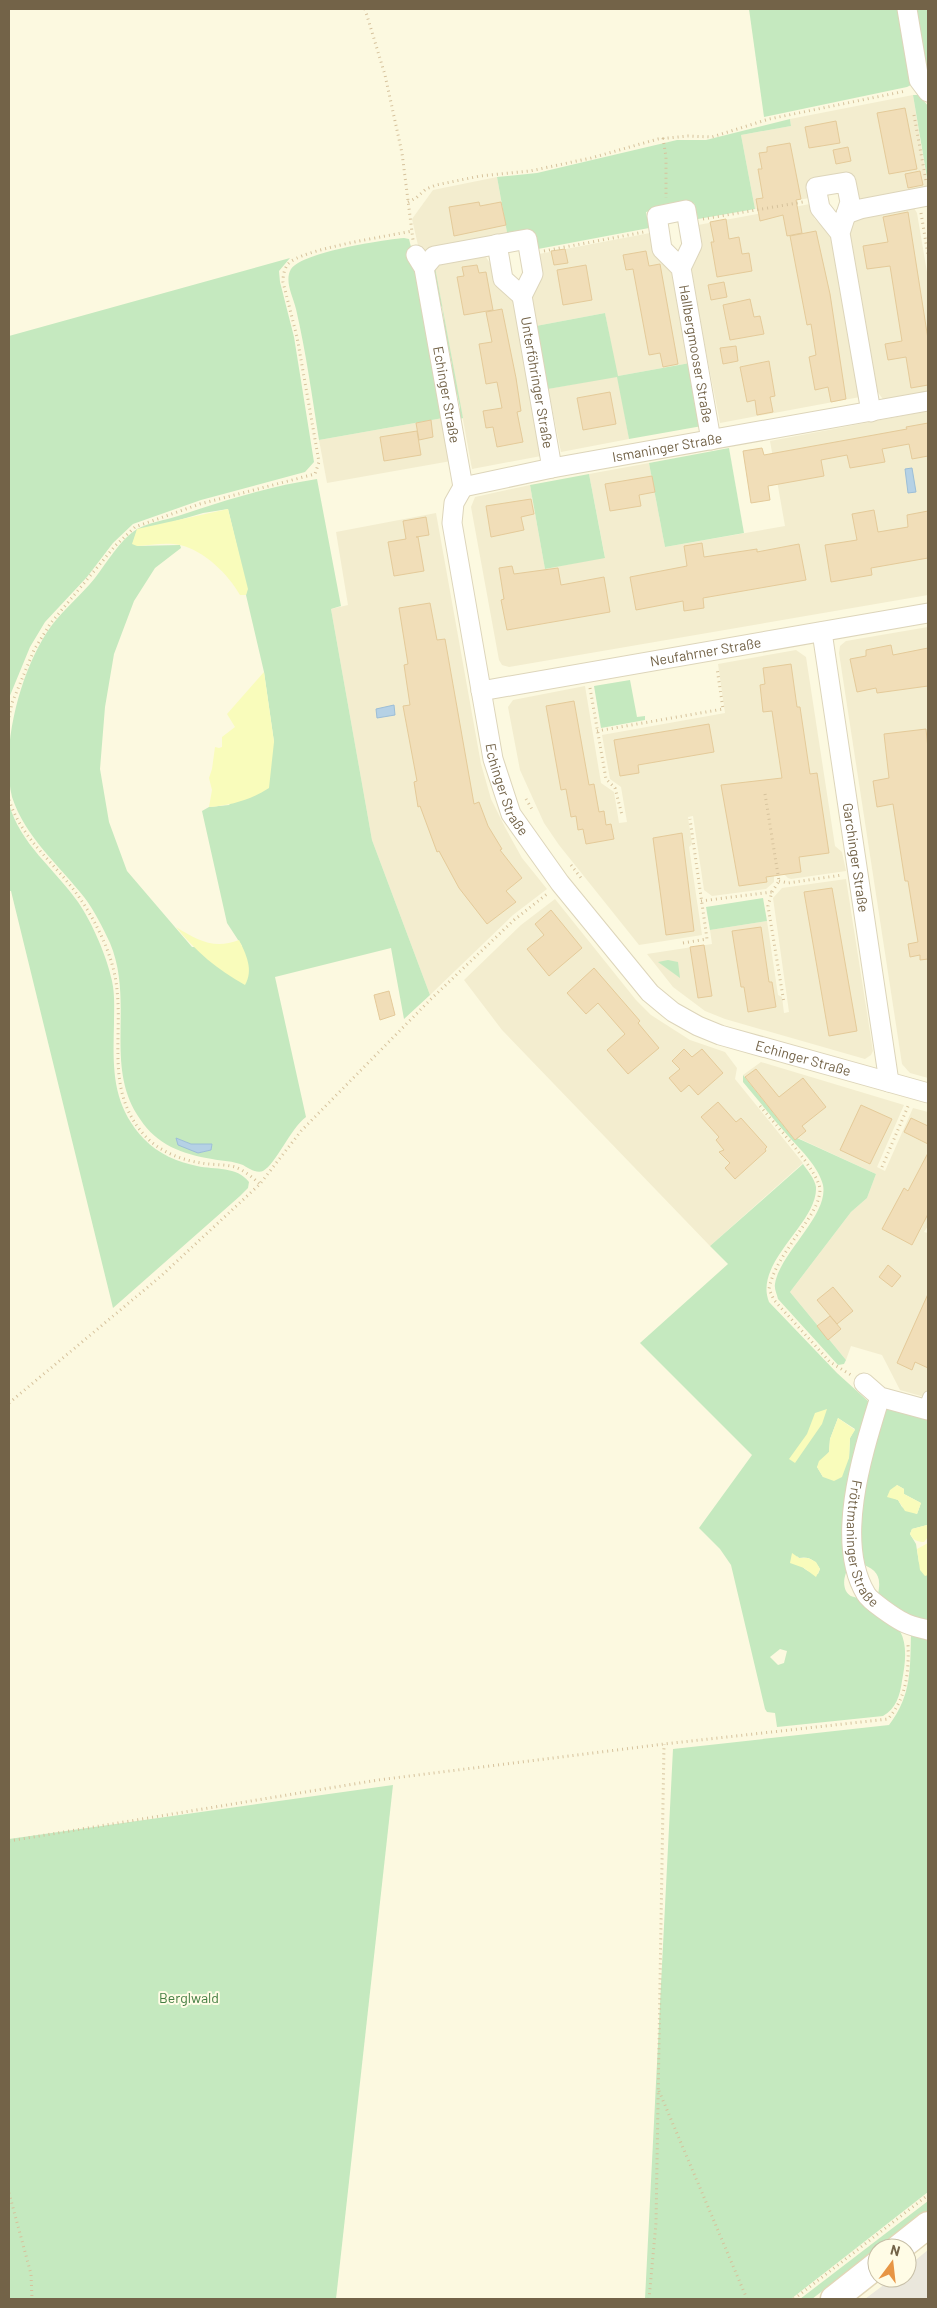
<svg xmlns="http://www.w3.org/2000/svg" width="937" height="2308" font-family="Barlow,sans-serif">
  <rect width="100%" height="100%" fill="#fcf9e0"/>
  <g fill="#f3edcf">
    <path d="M913 95 928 188 859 202 853 174 806 183 809 198 755 209 741 135 791 126 790 119Z"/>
    <path d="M497 177 508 238 420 254 412 219 433 190Z"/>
    <path d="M810 204 814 218 831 235 860 397 720 423 690 270 701 242 698 225Z"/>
    <path d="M909 206 914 208 917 213 928 278V393L885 402 877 391 849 236 851 226 855 219Z"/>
    <path d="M650 233 674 274 690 363 618 376 629 439 561 452 548 389 617 376 605 313 536 326 531 299 541 272 539 254Z"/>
    <path d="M478 254 486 257 514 302 541 456 472 469 435 267 443 260Z"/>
    <path d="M928 411V595L509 667 502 665 499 660 471 507 475 497 530 485 545 569 605 557 589 474 649 463 665 547 785 526 770 441Z"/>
    <path d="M443 418 451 461 327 483 319 440Z"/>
    <path d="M436 513 481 764 491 799 506 829 522 858 547 889 513 915 430 995 372 840 331 609 348 605 336 532Z"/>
    <path d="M928 627V1078L910 1073 902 1064 839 653 840 646 846 641Z"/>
    <path d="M796 650 806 657 835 846 842 852 846 871 791 879 788 878 782 872 774 875V882L766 889 712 896 704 890 693 816 688 817 692 844 689 847 702 935 639 945 559 845 544 823 520 770 508 707 513 700 585 686 601 783 614 792 619 823 627 822 621 787 610 779 602 735 725 713 718 664Z"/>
    <path d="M846 879 873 1051 871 1055 865 1059 725 1019 705 1011 673 987 647 954 712 944 710 930 767 921 778 995 782 997 784 1013 789 1012 773 898 782 888Z"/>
    <path d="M555 899 636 1000 651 1015 690 1040 725 1052 737 1068 735 1079 803 1163 710 1246 502 1030 464 980 521 925Z"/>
    <path d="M761 1062 904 1105 877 1167 885 1171 913 1108 928 1112V1226L924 1232 928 1233V1398L900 1390 882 1355 851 1346 846 1360 790 1292 851 1212 867 1198 876 1174 798 1138 795 1140 743 1075Z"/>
  </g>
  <path fill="#eae7dc" d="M928 2250V2299H865L893 2278H907V2267Z"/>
  <g fill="#c5e9bf" fill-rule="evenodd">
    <path d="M749 9H900L913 84 907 87 764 117Z"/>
    <path d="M914 9H928V84Z"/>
    <path d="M913 95H919L928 106V184Z"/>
    <path d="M790 119 791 126 741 135 755 209 698 219 694 203 646 212 649 228 538 249 534 233 508 238 497 177 537 173 677 140H706Z"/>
    <path d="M404 238 409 239 418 275 443 418 319 440C312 396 306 352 296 309 293 296 284 281 291 269 302 252 383 240 404 238Z"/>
    <path d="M290 258 279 271 280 282 294 337 314 462 305 472 201 500 133 524 113 543 87 577 45 622 30 647 9 698V336Z"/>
    <path d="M435 267 463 418 457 420 456 414 460 408 457 394 451 389 448 371 452 365 449 351 443 346 440 328 444 321 442 307 436 303 433 273Z"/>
    <path d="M605 313 618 376 690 363 702 426 629 439 617 377 548 389 536 326Z"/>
    <path d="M729 448 744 533 665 547 649 463Z"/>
    <path d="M589 474 605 558 545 569 530 485Z"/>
    <path d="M317 479 341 606 331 609 372 840 430 995 404 1019 391 948 275 977 306 1117C290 1129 276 1164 263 1171 257 1174 248 1168 243 1165 233 1161 222 1161 212 1159 182 1154 157 1145 140 1119 103 1067 135 1002 110 943 103 928 94 910 84 897 59 865 25 837 12 797 0 746 21 667 52 625 65 608 82 594 95 578 108 561 119 541 137 529 148 523 165 520 178 516 223 501 270 486 317 479ZM228 509 247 589 246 595 264 672 274 742 229 805 209 807 202 811 227 923 242 946 192 947 127 871 109 822 100 769 105 707 114 654 134 601 155 568 181 548 180 545 137 546 162 525 203 513ZM176 1138 191 1144H212L211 1150 198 1153Z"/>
    <path d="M630 680 637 717 645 716V720L601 728 594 686Z"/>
    <path d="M9 804C20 844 55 869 78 902 92 922 107 957 112 981 115 994 114 1009 114 1023 113 1067 111 1104 144 1139 158 1154 178 1162 197 1166 215 1170 237 1166 249 1182L248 1188 240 1196 113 1308 11 891H9Z"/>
    <path d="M763 898 767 921 710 930 706 907Z"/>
    <path d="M668 960 678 962 680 978 658 962Z"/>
    <path d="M743 1075 795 1140 797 1138 876 1174 867 1198 851 1212 790 1292 846 1360 844 1364 838 1365 778 1299C777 1294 774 1289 775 1284 779 1254 829 1215 823 1185 819 1168 802 1151 790 1138 774 1120 759 1101 743 1082Z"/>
    <path d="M803 1164C807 1170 815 1179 816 1187 818 1223 753 1262 769 1302L837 1373 869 1402 850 1566C845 1572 842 1583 846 1591 851 1600 860 1596 866 1600 873 1606 897 1624 900 1631 908 1646 905 1665 902 1681 900 1695 896 1709 883 1716L777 1727 775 1713 767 1712 765 1709 731 1565 720 1549 699 1528 752 1455 640 1343 728 1264 710 1246ZM838 1418 855 1429 850 1438 849 1458 823 1477 817 1467 829 1452 830 1439ZM797 1556 799 1558C809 1556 815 1560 820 1569L818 1574C806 1572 801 1568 797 1556ZM780 1649 787 1651 784 1663 778 1665 770 1657Z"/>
    <path d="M888 1407 928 1420 927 1511 928 1535 927 1525 912 1529 910 1534 916 1544 919 1563 928 1575V1625L913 1621 878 1594C882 1575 876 1569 859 1563L862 1477 880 1414ZM897 1485 904 1489V1494L921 1503 917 1514 902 1507 898 1500 891 1497Z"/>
    <path d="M911 1633 928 1638V2192L791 2299H645L673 1749 889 1725C912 1695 910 1669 911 1633Z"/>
    <path d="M393 1785 336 2299H9V1839Z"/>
    <path d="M928 2201V2210L812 2299H800Z"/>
  </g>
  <g fill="#f9fcbb">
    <path d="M228 509 248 589 246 595H240C228 574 205 551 180 545 167 542 150 545 137 546L132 544 137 529Z"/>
    <path d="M264 672 274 742 269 788C250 800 232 805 209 807L212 790 209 778 212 769 215 747 219 748 222 747V737L235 727 227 714Z"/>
    <path d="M176 927C197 940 214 950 239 940 246 954 254 970 245 985 217 969 196 952 176 927Z"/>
    <path d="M827 1409 822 1424 795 1463 789 1459 807 1434 815 1413Z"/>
    <path d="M838 1418 855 1430 850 1438 849 1458 842 1477 834 1481 823 1477 817 1467 819 1461 829 1452 830 1439Z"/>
    <path d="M897 1485 904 1489V1494L921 1503 917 1514 905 1511 898 1500 887 1497 890 1490Z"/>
    <path d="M927 1525 928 1537 924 1542C917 1542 913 1540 910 1534L912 1529Z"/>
    <path d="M928 1543V1575L925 1576 920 1570 917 1549Z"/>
    <path d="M792 1553 799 1558H808L816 1562 820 1569 816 1577 804 1568 790 1563Z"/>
  </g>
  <g fill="#b5d1e5" stroke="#9cbed7">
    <path d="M912 468 916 492 908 493 905 469Z"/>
    <path d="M394 705 395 715 377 718 376 709Z"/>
    <path d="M176 1138 191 1144H212L211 1150 198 1153 178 1145Z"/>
  </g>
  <g fill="#f1deb8" stroke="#e4ca99">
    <path d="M905 108 917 169 889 174 877 113Z"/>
    <path d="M836 121 840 143 809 148 805 127Z"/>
    <path d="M790 143 801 199 796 200 802 233 787 236 783 215 760 221 756 199 763 198 758 169H762L759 153 767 152V147Z"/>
    <path d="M848 147 851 161 836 164 833 150Z"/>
    <path d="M920 171 923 185 908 188 905 174Z"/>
    <path d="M479 202 480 206 501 202 506 225 454 236 449 207Z"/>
    <path d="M908 212 928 339V385L911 388 906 357 888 360 885 344 902 341 890 266 867 269 863 246 888 242 883 217Z"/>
    <path d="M726 219 729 239 739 237 742 254 749 253 752 271 717 277 711 242H714L710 222Z"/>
    <path d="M816 231 830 294 846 399 831 402 828 387 815 390 809 357 816 355 811 324 807 325 790 236Z"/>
    <path d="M565 249 568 263 554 265 551 251Z"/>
    <path d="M646 251 649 266 660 264 678 364 663 367 660 353 649 355 633 269 626 270 623 255Z"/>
    <path d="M477 265 479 273 486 272 493 310 464 315 457 277 464 276 462 267Z"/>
    <path d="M586 265 592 300 563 305 557 270Z"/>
    <path d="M724 282 727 297 711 300 708 285Z"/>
    <path d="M750 299 754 317 760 316 764 334 730 340 723 305Z"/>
    <path d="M502 309 516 378 521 411 517 412 523 442 497 447 493 427 486 428 483 411 502 408 497 382 486 384 479 344 492 342 486 312Z"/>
    <path d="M736 346 738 361 723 364 720 348Z"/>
    <path d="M769 361 775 396 770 397 773 412 757 415 755 400 747 402 740 367Z"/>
    <path d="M610 392 616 424 583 430 577 398Z"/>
    <path d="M431 420 433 437 419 440 416 423Z"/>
    <path d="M928 423V456L912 459 909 444 882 449 885 462 850 468 847 455 821 460 824 476 768 486 770 500 751 503 743 451 762 448 764 455 907 429 906 427Z"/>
    <path d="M417 431 421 455 384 461 380 437Z"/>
    <path d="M652 476 655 492 639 495 641 506 610 511 605 484Z"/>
    <path d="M531 499 534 514 521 517 524 530 491 537 486 506Z"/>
    <path d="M874 510 878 532 908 527 907 515 928 511V558L871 568 872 575 831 582 825 545 857 540 852 514Z"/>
    <path d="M426 517 429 535 416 537H418L424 571 394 576 388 542 406 539 403 521Z"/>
    <path d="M702 543 704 557 757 549V552L799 544 806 580 703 598 704 608 684 611 683 601 636 610 630 577 687 566 684 546Z"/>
    <path d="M512 566 514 574 558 568 561 585 604 577 610 612 507 630 501 600 504 599 499 568Z"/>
    <path d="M430 603 437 640 445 639 474 804 479 802 488 826 502 849 500 850 522 878 506 891 516 902 487 924 459 888 439 851 437 852 420 806 418 807 414 782 417 781 403 706 410 705 404 665 408 664 399 608Z"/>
    <path d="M891 645 893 655 928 648V686L877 693 876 688 857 692 850 659 866 656V650Z"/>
    <path d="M791 664 797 707H800L810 774 817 773 829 853 799 857 801 872 766 877 767 882 739 886 721 785 782 778 772 711 763 712 760 685 765 684 763 668Z"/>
    <path d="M574 701 589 785 594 784 599 812 604 811 606 825 611 824 614 839 586 844 583 829 578 830 576 816 571 817 566 789 561 790 546 706Z"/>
    <path d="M709 724 714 752 638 765 639 773 620 776 614 740Z"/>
    <path d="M926 729 928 749V959L920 960V955L910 957 908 944 918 942 908 881H905L893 804 877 807 873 781 889 778 884 734Z"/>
    <path d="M682 833 694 931 666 935 653 838Z"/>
    <path d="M832 888 857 1031 829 1036 804 892Z"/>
    <path d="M551 910 582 948 549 976 527 949 544 935 535 924Z"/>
    <path d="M761 927 769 982H772L776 1007 748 1012 744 987H741L732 931Z"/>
    <path d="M704 945 712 996 698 998 690 947Z"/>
    <path d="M594 968 640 1021 638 1023 659 1048 628 1074 607 1050 625 1034 598 1003 586 1014 567 993Z"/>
    <path d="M389 991 395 1015 380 1020 374 995Z"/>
    <path d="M684 1049 692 1057 702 1049 723 1073 698 1095 689 1085 681 1092 669 1078 680 1069 672 1061Z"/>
    <path d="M756 1069 779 1097 803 1078 826 1107 802 1126 806 1131 795 1140 745 1077Z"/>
    <path d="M718 1102 736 1122 741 1118 767 1147 765 1149 766 1151 735 1179 725 1168 730 1163 719 1152 724 1150 716 1140 719 1137 701 1117Z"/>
    <path d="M861 1105 892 1119 870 1164 840 1150Z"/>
    <path d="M911 1118 928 1126V1144L904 1132Z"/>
    <path d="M928 1153V1214L912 1245 882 1229 904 1188 908 1191Z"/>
    <path d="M888 1265 901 1276 892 1287 879 1277Z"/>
    <path d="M833 1287 853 1311 837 1324 817 1300Z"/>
    <path d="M928 1294V1368L915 1362 912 1370 897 1363Z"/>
    <path d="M830 1316 841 1329 828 1340 817 1326Z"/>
  </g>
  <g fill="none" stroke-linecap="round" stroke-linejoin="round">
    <defs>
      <path id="lane" d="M923 1408 928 1396"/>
      <g id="street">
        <path d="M907 9 919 80 928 92"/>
        <path d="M846 214 860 209 928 196"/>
        <path d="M840 233 820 208 816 187 846 182 850 202 840 233 871 412"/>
        <path d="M497 244 503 279 522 296"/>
        <path id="s1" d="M416 255 424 268 463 487 454 503 452 523 493 759 511 814 560 883 650 993 673 1012 698 1026 720 1035 928 1093"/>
        <path id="s2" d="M424 268 434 256 527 239 533 274 522 296 552 468"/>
        <path id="s3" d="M681 268 662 249 657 216 686 210 692 245 681 268 711 440"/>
        <path id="s4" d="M463 487 552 468 928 401"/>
        <path id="s5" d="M822 632 889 1082"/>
        <path id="s6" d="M481 691 928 613"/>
        <path d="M864 1383 880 1397 928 1410"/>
        <path id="s7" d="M880 1397C863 1452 834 1541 866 1594 870 1601 895 1618 903 1622 910 1626 920 1628 928 1630"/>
      </g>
      <g id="secondary">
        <path d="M899 2248 928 2225"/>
        <path d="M834 2299 877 2265"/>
      </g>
    </defs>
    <use href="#lane" stroke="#ddd5ba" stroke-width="11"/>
    <use href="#street" stroke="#ddd5ba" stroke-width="21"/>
    <use href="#secondary" stroke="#e2d7b7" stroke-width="29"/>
    <g stroke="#d6c29c" stroke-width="3" stroke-dasharray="1 4" stroke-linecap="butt">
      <path d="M365 9 385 75 402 153 413 240"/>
      <path d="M914 115 926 181"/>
      <path d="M663 138 666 157V198"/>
      <path d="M408 202 416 198 426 189 436 185 480 176 530 171 591 158 658 139 688 136 712 137 769 119 906 91"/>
      <path d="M921 213 928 255"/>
      <path d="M703 219 803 202"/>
      <path d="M544 251 644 232"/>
      <path d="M590 688 606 779 615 788 622 815"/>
      <path d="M9 717 12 703 34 650 50 624 115 546 135 527 200 504 315 474 319 462 297 337 283 282C283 276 284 269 288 264 301 249 389 236 412 231"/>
      <path d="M597 731 723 709 717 668"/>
      <path d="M765 794 779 881 772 892 768 906 784 1003"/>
      <path d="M526 799 533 811"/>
      <path d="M9 800C23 842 57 864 81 900 94 919 106 943 112 964 130 1024 98 1087 147 1138 161 1152 182 1160 201 1163 212 1165 224 1164 235 1167 244 1170 253 1178 260 1184"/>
      <path d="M571 865 581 878"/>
      <path d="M779 881 788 883 842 875"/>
      <path d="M701 901 772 892"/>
      <path d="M683 943 707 939 690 819"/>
      <path d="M760 1106C772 1121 820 1172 820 1190 819 1208 804 1224 795 1238 784 1255 773 1269 769 1289L774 1300 830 1362 851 1375"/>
      <path d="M882 1167 909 1104"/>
      <path d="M9 1403 161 1276 260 1184 301 1131 431 999 514 920 547 894"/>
      <path d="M9 1841 378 1780 664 1744 888 1719C907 1697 909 1671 908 1643"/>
      <path d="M659 2091 747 2299"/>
      <path d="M9 2193 31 2274 32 2299"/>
      <path d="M649 2299 656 2223 664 1744"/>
      <path d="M794 2299 928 2195"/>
    </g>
    <use href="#lane" stroke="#fff" stroke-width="9"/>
    <use href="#street" stroke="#fff" stroke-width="19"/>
    <use href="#secondary" stroke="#fff" stroke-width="26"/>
  </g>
  <g text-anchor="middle" stroke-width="4" stroke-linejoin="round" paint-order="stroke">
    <g font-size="14" fill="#736348" stroke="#fffce6">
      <text dy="5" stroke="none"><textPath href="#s3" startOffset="238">Hallbergmooser Straße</textPath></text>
      <text dy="5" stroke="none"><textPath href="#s2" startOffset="258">Unterföhringer Straße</textPath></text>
      <text dy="5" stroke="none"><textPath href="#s1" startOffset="144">Echinger Straße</textPath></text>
      <text dy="5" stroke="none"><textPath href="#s4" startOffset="208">Ismaninger Straße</textPath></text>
      <text dy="5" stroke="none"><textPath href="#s6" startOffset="228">Neufahrner Straße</textPath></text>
      <text dy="5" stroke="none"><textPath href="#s1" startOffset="549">Echinger Straße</textPath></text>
      <text dy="5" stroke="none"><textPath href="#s5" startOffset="228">Garchinger Straße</textPath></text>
      <text dy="5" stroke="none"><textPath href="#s1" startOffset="969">Echinger Straße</textPath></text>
      <text dy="5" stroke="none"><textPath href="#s7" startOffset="152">Fröttmaninger Straße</textPath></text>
    </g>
    <g font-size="14" fill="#447e42" stroke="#fffce6">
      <text x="189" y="2003">Berglwald</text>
    </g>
  </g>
  <rect width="937" height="2308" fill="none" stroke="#736348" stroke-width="20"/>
  <g transform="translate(892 2263) rotate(15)"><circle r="24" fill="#fffce6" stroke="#c7bfa7"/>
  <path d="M0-4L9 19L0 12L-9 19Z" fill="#e79545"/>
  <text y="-8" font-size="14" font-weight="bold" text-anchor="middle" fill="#736348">N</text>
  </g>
</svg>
